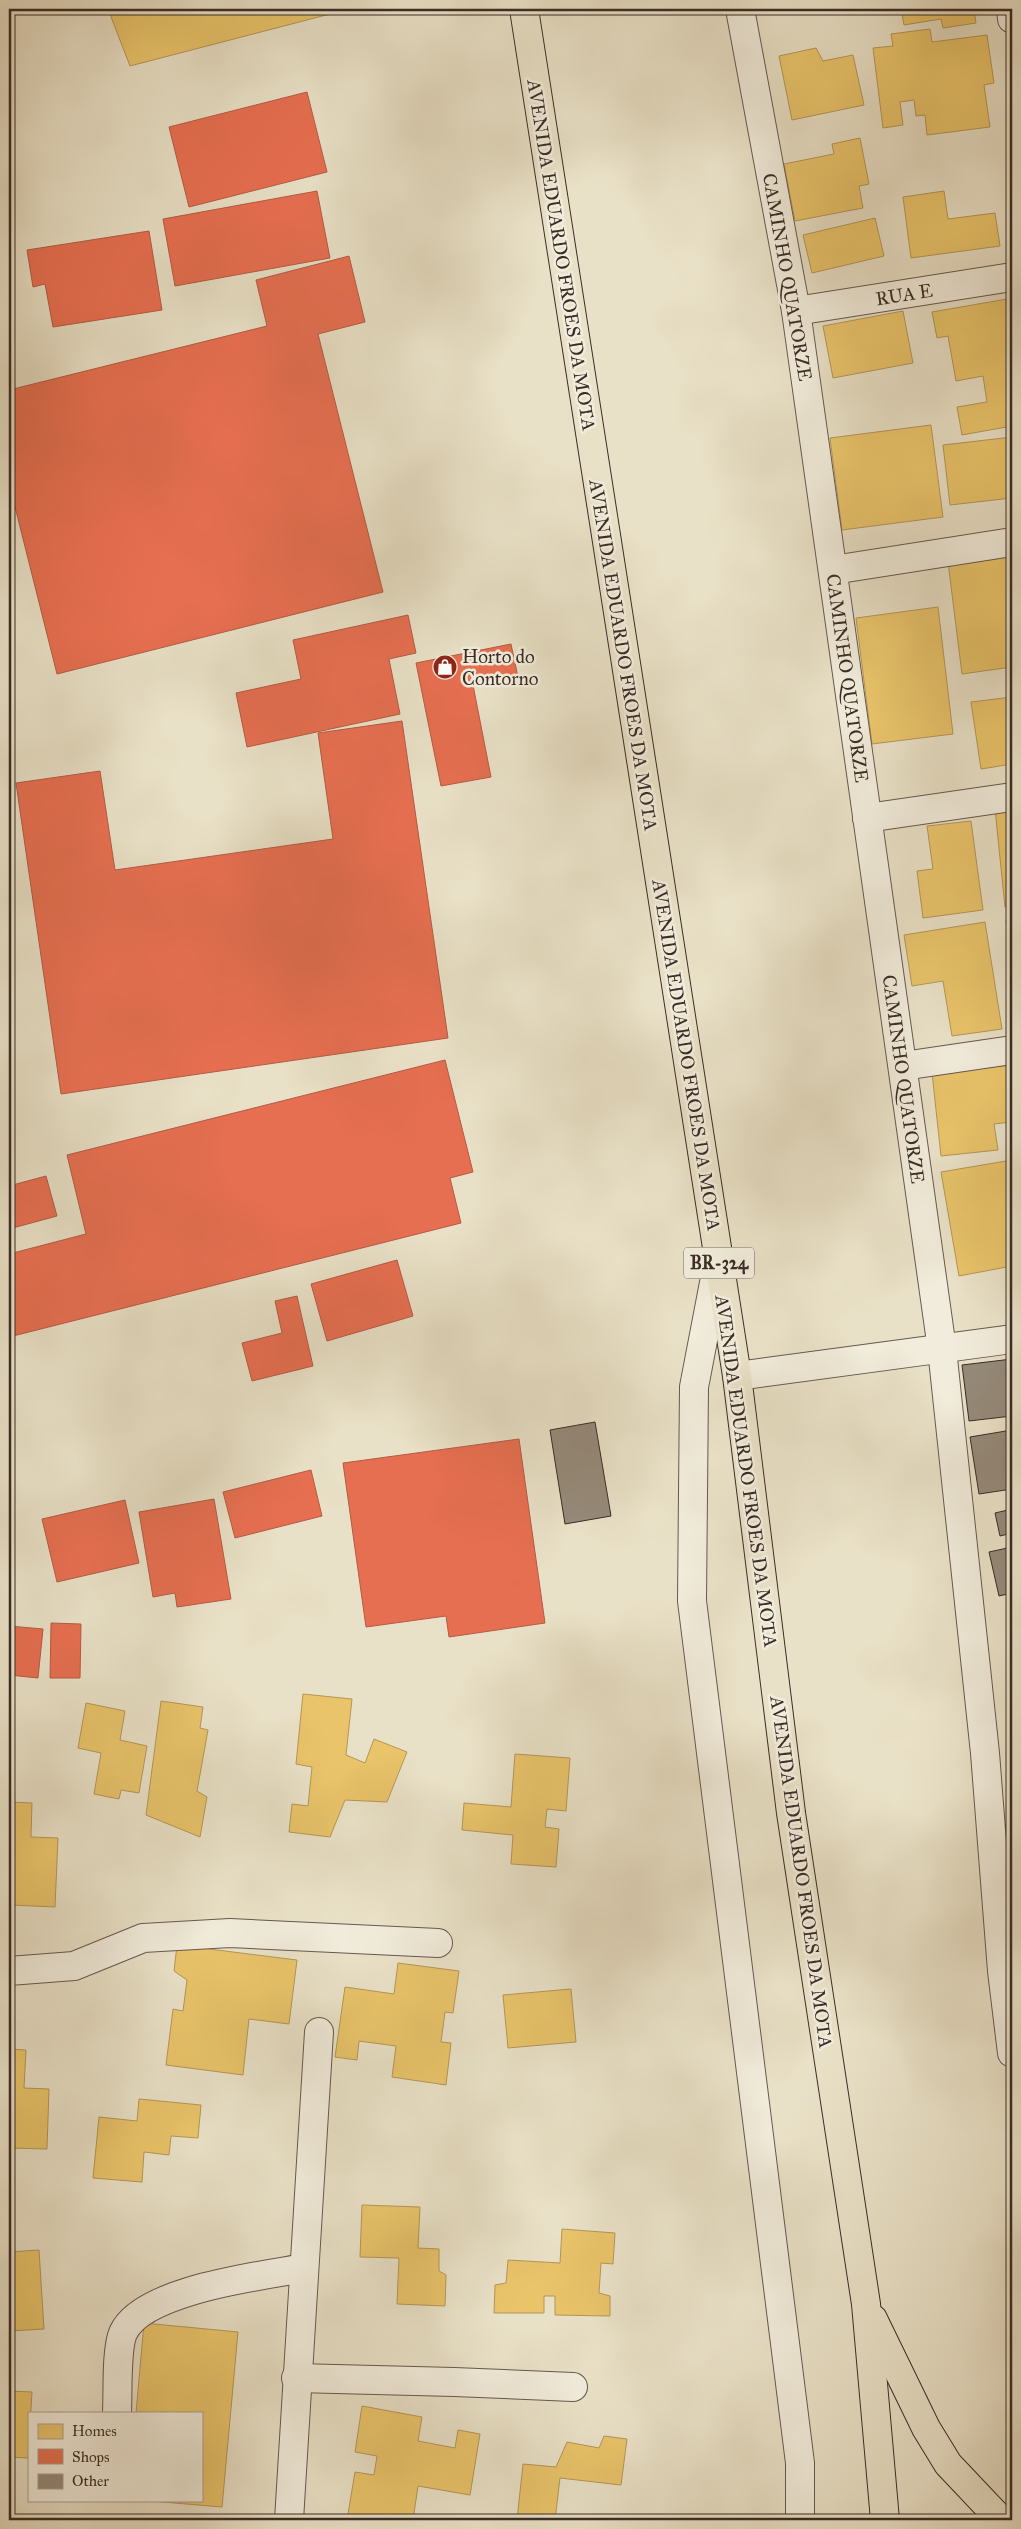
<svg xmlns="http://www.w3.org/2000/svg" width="1021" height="2529" font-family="'IM FELL Great Primer',serif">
  <rect width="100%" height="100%" fill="#e9e1c7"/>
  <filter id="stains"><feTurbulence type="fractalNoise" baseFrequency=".004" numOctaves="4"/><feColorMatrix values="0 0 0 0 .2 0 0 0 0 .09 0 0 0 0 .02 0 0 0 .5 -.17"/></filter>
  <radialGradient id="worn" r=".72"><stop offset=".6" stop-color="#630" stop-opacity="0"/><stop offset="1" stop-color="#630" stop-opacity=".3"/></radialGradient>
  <g fill="#e9c46a" stroke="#b49656">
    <path d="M108 9H329L330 14 130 66Z"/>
    <path d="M901 9H974L976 23 943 28 941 19 904 25Z"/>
    <path d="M930 29 932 42 987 35 994 83 984 85 990 127 927 135 925 115 916 116 914 100 900 102 903 125 883 128 873 48 893 46 891 34Z"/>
    <path d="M816 48 823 61 853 55 864 105 792 120 779 56Z"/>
    <path d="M860 138 869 184 859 186 863 208 795 221 784 164 834 154 832 144Z"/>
    <path d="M944 191 948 219 995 213 1000 246 911 258 903 197Z"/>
    <path d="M875 218 884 256 812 273 803 235Z"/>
    <path d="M1007 299 1012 328V426L962 435 957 407 987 402 983 376 956 381 948 336 937 338 932 312Z"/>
    <path d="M903 311 913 363 833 378 823 326Z"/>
    <path d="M931 425 943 517 842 530 830 438Z"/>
    <path d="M1012 437V498L950 505 943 445Z"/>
    <path d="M1012 554V667L962 674 948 562Z"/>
    <path d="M938 607 953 734 872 744 856 618Z"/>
    <path d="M1012 697V764L981 769 971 702Z"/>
    <path d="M1012 807V906L1005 907 995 809Z"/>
    <path d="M971 821 983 910 923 918 917 871 933 869 927 826Z"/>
    <path d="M1006 920H1012V984Z"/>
    <path d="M985 922 1002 1029 952 1036 943 981 912 986 904 935Z"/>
    <path d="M1012 1065V1122L994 1124 998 1150 941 1156 932 1073Z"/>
    <path d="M1012 1160V1266L959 1276 941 1172Z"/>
    <path d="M303 1694 352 1699 346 1755 365 1763 374 1739 407 1752 387 1802 345 1800 330 1837 289 1832 292 1804 308 1806 312 1767 296 1764Z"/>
    <path d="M161 1701 203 1707 200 1728 208 1730 197 1791 207 1797 200 1837 146 1815Z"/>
    <path d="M86 1703 125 1711 120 1740 147 1746 139 1793 121 1790 119 1799 94 1794 101 1753 78 1748Z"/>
    <path d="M515 1754 570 1758 566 1811 547 1809 545 1827 559 1829 556 1867 511 1864 513 1835 462 1830 464 1803 511 1807Z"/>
    <path d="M9 1802 32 1803 31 1837 58 1838 55 1907 11 1905Z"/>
    <path d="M177 1945 297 1960 289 2024 249 2019 243 2075 166 2065 173 2009 183 2011 187 1980 174 1971Z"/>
    <path d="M398 1963 459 1971 453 2013 445 2012 441 2042 451 2043 446 2085 392 2077 396 2046 359 2041 357 2060 335 2057 345 1987 394 1994Z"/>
    <path d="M571 1989 576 2042 508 2048 503 1995Z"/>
    <path d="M9 2049 26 2050 24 2088 49 2089 47 2149 9 2148Z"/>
    <path d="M139 2099 201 2105 198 2138 171 2136 169 2155 144 2152 142 2182 93 2178 99 2117 137 2121Z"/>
    <path d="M362 2205 420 2207 418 2248 439 2249V2271L446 2275 445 2306 397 2304 399 2258 360 2257Z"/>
    <rect x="9" y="2228" width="4" height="16"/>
    <path d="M562 2229 615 2233 613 2264 601 2263 599 2293 610 2296V2316L555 2315V2296H544V2313H494L495 2285 506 2283 508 2260 560 2263Z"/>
    <path d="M39 2250 44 2329 9 2331V2252Z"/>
    <path d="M144 2323 238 2332 222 2507 139 2500H201V2413H136Z"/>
    <path d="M9 2391 32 2392 28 2458 9 2457Z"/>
    <path d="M362 2406 422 2417 418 2441 455 2448 458 2430 480 2434 470 2495 418 2486 413 2520H347L355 2472 374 2475 377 2456 355 2452Z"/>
    <path d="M604 2436 627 2439 621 2485 560 2478 555 2520H517L523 2464 556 2467 567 2442 599 2448Z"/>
  </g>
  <g fill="#e76f51" stroke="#b35b44">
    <path d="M307 92 327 172 189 207 169 127Z"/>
    <path d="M317 191 330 258 175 286 163 219Z"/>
    <path d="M149 231 162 310 53 327 45 284 33 287 27 250Z"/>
    <path d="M349 256 365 322 318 334 383 592 57 674 9 483V390L267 326 256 280Z"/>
    <path d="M408 615 416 653 389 659 400 714 247 747 236 693 301 679 293 640Z"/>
    <path d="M511 644 518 677 473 685 491 777 441 786 416 663Z"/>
    <path d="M402 721 448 1038 61 1094 16 783 100 771 115 870 333 839 318 733Z"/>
    <path d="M445 1060 473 1172 450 1178 461 1223 9 1337V1254L86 1234 67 1155Z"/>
    <path d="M46 1176 57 1216 9 1229V1186Z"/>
    <path d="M397 1260 413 1316 327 1341 311 1284Z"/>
    <path d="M297 1296 313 1366 252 1381 242 1343 282 1333 275 1301Z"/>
    <path d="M519 1439 545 1623 449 1637 446 1616 366 1627 343 1463Z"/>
    <path d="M311 1470 322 1516 235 1538 223 1492Z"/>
    <path d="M214 1499 231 1599 177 1607 175 1593 153 1597 139 1512Z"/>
    <path d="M125 1500 139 1563 57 1582 42 1519Z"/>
    <path d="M51 1623 81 1624 80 1678H50Z"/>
    <path d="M9 1626 43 1629 38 1678 9 1675Z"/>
  </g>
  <g fill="#958a7a" stroke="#3a2c27">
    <path d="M1012 1359V1416L969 1421 962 1365Z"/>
    <path d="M595 1422 611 1516 565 1524 550 1430Z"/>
    <path d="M1012 1430V1489L979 1494 970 1437Z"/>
    <path d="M1012 1509V1533L1000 1536 995 1513Z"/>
    <path d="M1012 1547V1593L999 1596 989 1552Z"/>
    <path d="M1012 1824V1940L999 1826Z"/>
  </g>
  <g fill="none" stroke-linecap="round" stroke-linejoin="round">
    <defs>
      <g id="street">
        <path d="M740 9 796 311 942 1349 985 1753 1002 1971 1012 2053"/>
        <path d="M1011 9 1012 19"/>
        <path d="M796 311 1012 277"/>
        <path d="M833 570 1012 542"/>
        <path d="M867 818 1012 797"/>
        <path d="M903 1066 1012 1050"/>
        <path d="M718 1262 694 1387 692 1601 800 2463V2520"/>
        <path d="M737 1376 1012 1339"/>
        <path d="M9 1971 74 1966 143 1938 230 1933 438 1943"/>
        <path d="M296 2378 454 2382 573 2387"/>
        <path d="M117 2413C118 2394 116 2349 123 2333 142 2290 260 2276 304 2268"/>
        <path d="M289 2520 319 2032"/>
      </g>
      <g id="highway">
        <path d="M524 9 737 1376 791 1813 866 2304 885 2520"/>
        <path d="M873 2319 926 2428 948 2464 1001 2520"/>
      </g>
    </defs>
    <use href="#street" stroke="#66594f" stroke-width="30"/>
    <use href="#highway" stroke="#3a2c27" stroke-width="30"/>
    <use href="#street" stroke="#f1ecdb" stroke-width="28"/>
    <use href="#highway" stroke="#e9e1c7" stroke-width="28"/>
  </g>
  <defs>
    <symbol id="shop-disc" viewBox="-11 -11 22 22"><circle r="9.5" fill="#8f2418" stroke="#f1ecdb"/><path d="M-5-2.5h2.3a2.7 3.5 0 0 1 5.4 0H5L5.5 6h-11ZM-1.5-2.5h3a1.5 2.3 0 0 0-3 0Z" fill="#fff"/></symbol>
  </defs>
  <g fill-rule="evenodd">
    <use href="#shop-disc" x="431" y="653" width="28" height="28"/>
  </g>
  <g text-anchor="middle" stroke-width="5" stroke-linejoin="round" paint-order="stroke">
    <rect fill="#f1ecdb" stroke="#71665d" stroke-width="1" x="684" y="1247.5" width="70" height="31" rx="4"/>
    <g font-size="18" font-weight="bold" fill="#3a2c27">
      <text x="719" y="1269">BR-324</text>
    </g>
    <g font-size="19" fill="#3a2c27" stroke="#f1ecdb">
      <text transform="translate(562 255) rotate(81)" y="7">AVENIDA EDUARDO FROES DA MOTA</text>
      <text transform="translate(788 277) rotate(80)" y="7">CAMINHO QUATORZE</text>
      <text transform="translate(904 294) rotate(-9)" y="7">RUA E</text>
      <text transform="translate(624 655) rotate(81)" y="7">AVENIDA EDUARDO FROES DA MOTA</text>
      <text transform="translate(848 678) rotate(82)" y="7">CAMINHO QUATORZE</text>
      <text transform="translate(687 1055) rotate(81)" y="7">AVENIDA EDUARDO FROES DA MOTA</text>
      <text transform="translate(904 1079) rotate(82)" y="7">CAMINHO QUATORZE</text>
      <text transform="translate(747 1471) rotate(82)" y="7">AVENIDA EDUARDO FROES DA MOTA</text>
      <text transform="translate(802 1872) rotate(82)" y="7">AVENIDA EDUARDO FROES DA MOTA</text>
    </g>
    <g font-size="19" fill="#3a2c27" stroke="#f1ecdb" text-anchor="start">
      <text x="462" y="663">Horto do<tspan x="462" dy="22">Contorno</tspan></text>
    </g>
  </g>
  <rect width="1021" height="2529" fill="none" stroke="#e9e1c7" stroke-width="30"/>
  <rect x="10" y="10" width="1001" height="2509" fill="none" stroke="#3a2c27" stroke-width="2.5"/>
  <rect x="15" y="15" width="991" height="2499" fill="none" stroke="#3a2c27"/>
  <rect x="28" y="2412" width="175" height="90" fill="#f1ecdb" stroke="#a89f93"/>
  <rect x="38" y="2424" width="25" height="15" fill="#e9c46a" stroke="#a89f93"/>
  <text x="72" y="2436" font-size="15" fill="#3a2c27">Homes</text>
  <rect x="38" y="2449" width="25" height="15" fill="#e76f51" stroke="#a89f93"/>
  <text x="72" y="2462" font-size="15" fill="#3a2c27">Shops</text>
  <rect x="38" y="2474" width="25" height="15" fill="#958a7a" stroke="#a89f93"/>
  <text x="72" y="2486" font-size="15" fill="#3a2c27">Other</text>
  <rect width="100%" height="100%" filter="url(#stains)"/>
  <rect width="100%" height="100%" fill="url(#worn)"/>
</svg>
